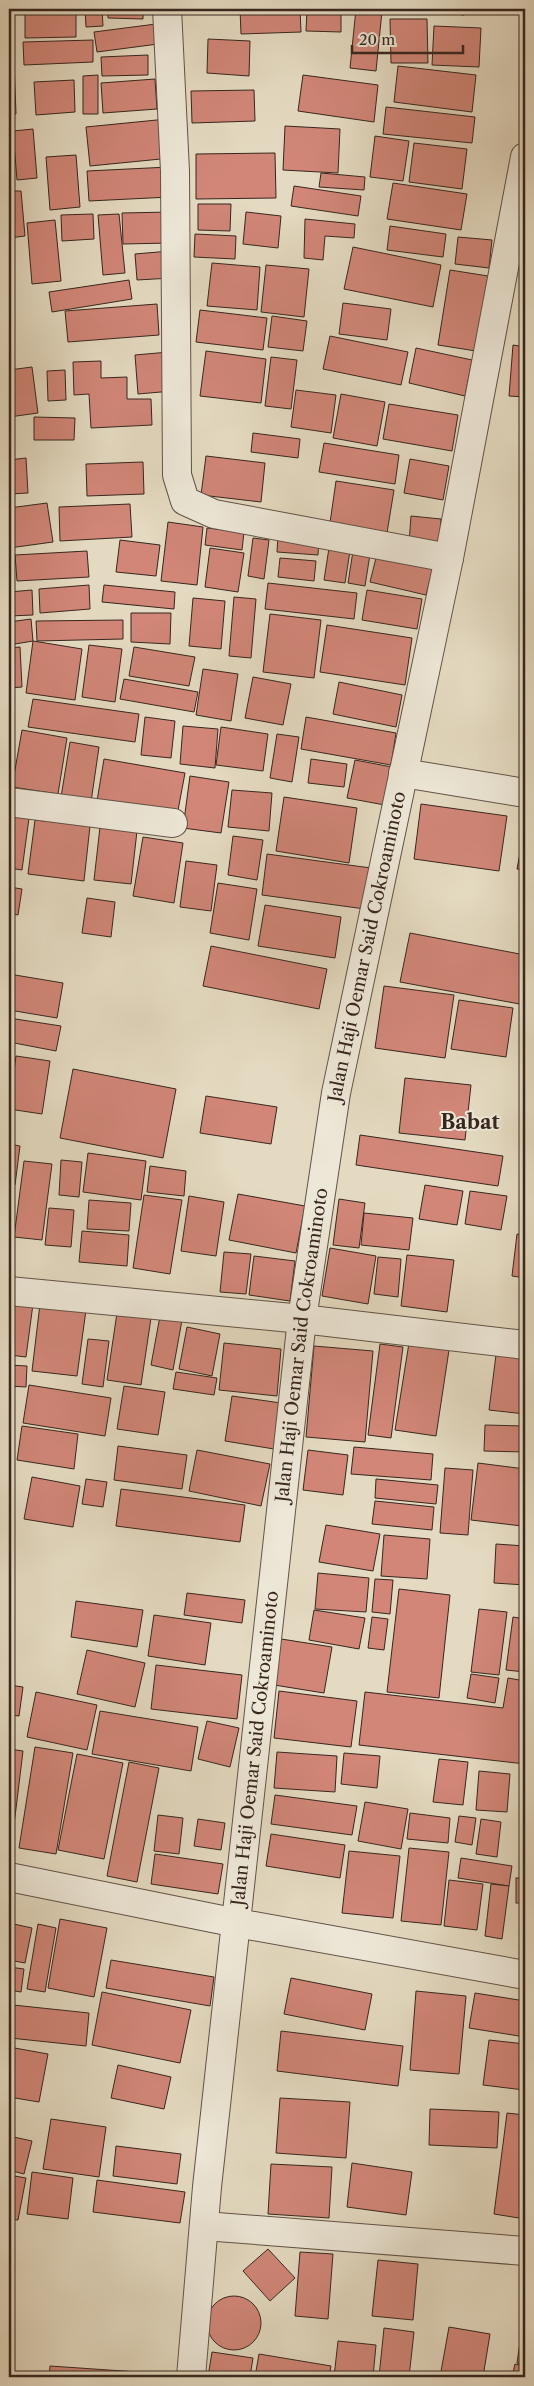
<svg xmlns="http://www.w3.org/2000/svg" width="534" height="2386" font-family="'Libre Caslon Text',serif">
  <rect width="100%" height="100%" fill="#e4dac1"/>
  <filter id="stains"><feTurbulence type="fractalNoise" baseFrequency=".004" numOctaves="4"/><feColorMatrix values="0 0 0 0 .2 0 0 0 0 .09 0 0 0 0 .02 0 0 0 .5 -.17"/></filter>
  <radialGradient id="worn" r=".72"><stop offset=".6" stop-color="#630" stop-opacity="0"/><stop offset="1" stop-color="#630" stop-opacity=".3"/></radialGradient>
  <g fill="#d18678" stroke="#37261e">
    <path d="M25 9H76V37L25 38Z"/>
    <path d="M85 9H102L103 26 86 27Z"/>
    <path d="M108 9H143V19L108 18Z"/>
    <path d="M240 9H300L301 32 241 34Z"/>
    <path d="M307 9H341V32L306 31Z"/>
    <path d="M356 9 382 11 376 71 350 68Z"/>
    <path d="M412 9H465L464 15Z"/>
    <path d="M390 19H427L428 63H391Z"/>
    <path d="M156 24 158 44 97 52 94 32Z"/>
    <path d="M434 26 481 28 479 67 432 65Z"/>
    <path d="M208 39 250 41 249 76 207 73Z"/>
    <path d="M93 40V62L24 65 23 42Z"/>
    <path d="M148 55V75L102 76 101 57Z"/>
    <path d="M14 63 16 114 9 115V64Z"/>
    <path d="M398 66 476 75 472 112 394 102Z"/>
    <path d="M98 75V114H83V76Z"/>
    <path d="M303 75 378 85 374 122 298 111Z"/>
    <path d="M155 79 157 109 103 113 101 83Z"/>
    <path d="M74 80 75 112 36 115 34 82Z"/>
    <path d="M254 90 255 121 192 123 191 91Z"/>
    <path d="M386 107 475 117 472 143 383 134Z"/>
    <path d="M167 119 171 158 90 166 86 127Z"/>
    <path d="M285 126 340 129 338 173 283 170Z"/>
    <path d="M33 129 37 178 17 180 13 131Z"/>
    <path d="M375 136 409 141 403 181 370 177Z"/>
    <path d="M9 140 14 181 9 182Z"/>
    <path d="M414 143 467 149 462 189 409 182Z"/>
    <path d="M275 153 276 198 196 199V154Z"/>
    <path d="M76 155 80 207 50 210 46 157Z"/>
    <path d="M169 167 170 197 89 201 87 171Z"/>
    <path d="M321 173 365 177 364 190 319 187Z"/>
    <path d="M393 183 467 194 461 230 387 219Z"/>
    <path d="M294 186 361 196 358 216 291 206Z"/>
    <path d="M9 191H21L25 236 9 238Z"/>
    <path d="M198 204H231L230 231 198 230Z"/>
    <path d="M170 212V243L123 244 122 213Z"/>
    <path d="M246 212 281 216 278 248 243 244Z"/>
    <path d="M93 214 94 239 62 241 61 215Z"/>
    <path d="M119 214 125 273 103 275 98 215Z"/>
    <path d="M305 219 355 224 354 238 325 236 323 260 304 258Z"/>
    <path d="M55 220 61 281 32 284 27 223Z"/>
    <path d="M390 226 446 234 443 257 387 250Z"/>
    <path d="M195 234 236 236 235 259 194 257Z"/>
    <path d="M458 237 492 240 489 268 455 264Z"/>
    <path d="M353 247 441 265 433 307 344 289Z"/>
    <path d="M170 251 172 278 137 280 135 254Z"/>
    <path d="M212 263 260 267 257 310 207 306Z"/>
    <path d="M266 265 309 269 304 317 261 312Z"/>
    <path d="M450 270 488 276 476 351 438 345Z"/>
    <path d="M129 280 132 299 52 312 49 292Z"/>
    <path d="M343 303 391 309 387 340 339 334Z"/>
    <path d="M157 304 159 335 68 342 65 311Z"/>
    <path d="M200 310 267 318 263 350 196 342Z"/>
    <path d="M272 316 307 321 303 351 268 347Z"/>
    <path d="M330 336 408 352 401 385 323 369Z"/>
    <path d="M513 345 525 347V397L509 396Z"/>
    <path d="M416 348 472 360 465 396 409 383Z"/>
    <path d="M206 351 266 359 261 403 200 396Z"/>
    <path d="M169 352 172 391 138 394 135 355Z"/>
    <path d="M271 357 297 360 291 409 265 406Z"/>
    <path d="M101 361V378L127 377V399H151L152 425 91 428 89 394 74 395 73 362Z"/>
    <path d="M32 367 38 413 9 417V370Z"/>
    <path d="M65 370 66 400 48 401 47 371Z"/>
    <path d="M296 390 336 395 331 433 291 427Z"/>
    <path d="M341 394 385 402 377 446 333 438Z"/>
    <path d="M389 404 458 415 452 451 383 439Z"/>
    <path d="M34 417 75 418 74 440H34Z"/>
    <path d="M253 433 300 439 298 458 251 452Z"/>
    <path d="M324 443 399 455 395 484 319 472Z"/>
    <path d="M206 456 265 463 261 502 201 495Z"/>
    <path d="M26 458 28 493 9 494V460Z"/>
    <path d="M410 459 449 466 443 500 404 493Z"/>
    <path d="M143 462 144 494 87 496 86 464Z"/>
    <path d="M336 481 394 490 386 539 329 530Z"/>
    <path d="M47 503 53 542 9 548V508Z"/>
    <path d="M130 504 132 537 60 541 59 507Z"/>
    <path d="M411 516 441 519 439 546 409 543Z"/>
    <path d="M168 522 203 527 197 585 161 581Z"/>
    <path d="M207 528 244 532 242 550 205 545Z"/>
    <path d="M278 535 319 539 318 555 277 552Z"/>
    <path d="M253 538 269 540 264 579 248 576Z"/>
    <path d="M120 540 160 545 156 576 116 572Z"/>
    <path d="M210 548 244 553 238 592 205 587Z"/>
    <path d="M329 548 350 551 345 583 324 580Z"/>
    <path d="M378 550 434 563 426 595 370 582Z"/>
    <path d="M87 551 89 577 17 581 15 555Z"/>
    <path d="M353 551 370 554 365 586 348 583Z"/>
    <path d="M280 558 316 561 314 581 278 577Z"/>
    <path d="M268 583 357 593 354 619 265 609Z"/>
    <path d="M89 585 90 609 40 613 39 589Z"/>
    <path d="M104 585 175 592 174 609 102 602Z"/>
    <path d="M32 590 33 615 9 616V592Z"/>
    <path d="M367 590 422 599 417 629 362 620Z"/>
    <path d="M234 597 256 599 251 658 229 656Z"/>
    <path d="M193 598 225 601 221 649 189 646Z"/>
    <path d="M131 613H171L170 644 131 642Z"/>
    <path d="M270 614 321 620 314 678 263 672Z"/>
    <path d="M31 619 33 641 9 645V622Z"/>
    <path d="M123 620V639L37 641 36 621Z"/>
    <path d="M327 625 412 638 405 685 320 672Z"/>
    <path d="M33 641 82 649 75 700 26 693Z"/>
    <path d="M89 645 122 649 115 702 82 697Z"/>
    <path d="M20 647 22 687 9 688V648Z"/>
    <path d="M134 647 195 657 189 686 129 676Z"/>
    <path d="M203 669 238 674 231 721 196 715Z"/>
    <path d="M253 677 291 684 283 725 245 718Z"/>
    <path d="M124 679 198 692 194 712 120 699Z"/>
    <path d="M339 682 402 695 396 727 333 714Z"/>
    <path d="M33 699 139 714 135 742 28 727Z"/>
    <path d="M145 717 175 721 171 758 141 755Z"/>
    <path d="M306 717 396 733 391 765 301 749Z"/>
    <path d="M183 726 218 729 215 768 180 764Z"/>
    <path d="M221 727 268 734 263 771 216 765Z"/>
    <path d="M22 730 67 738 58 794 12 787Z"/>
    <path d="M277 734 299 737 292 782 270 778Z"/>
    <path d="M70 742 99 747 91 802 61 797Z"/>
    <path d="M104 759 185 773 176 821 96 807Z"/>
    <path d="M311 759 347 764 344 787 308 783Z"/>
    <path d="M355 760 397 768 390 806 347 798Z"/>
    <path d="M190 776 229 782 221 833 183 828Z"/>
    <path d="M232 790 272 793 269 831 228 827Z"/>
    <path d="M284 797 357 808 349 863 276 851Z"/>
    <path d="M421 804 507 816 499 871 414 859Z"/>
    <path d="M9 816 29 818 22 870 9 868Z"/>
    <path d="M35 820 90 826 84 881 28 874Z"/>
    <path d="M525 826V870L517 869Z"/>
    <path d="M100 827 137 831 131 884 94 880Z"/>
    <path d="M233 836 263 840 257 880 228 875Z"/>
    <path d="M143 837 183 843 174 903 133 896Z"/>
    <path d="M267 854 371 868 365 909 262 895Z"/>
    <path d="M186 861 217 865 211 911 180 907Z"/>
    <path d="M218 883 257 889 249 940 210 933Z"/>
    <path d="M9 887 22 889 18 915 9 913Z"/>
    <path d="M87 898 115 902 111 937 82 933Z"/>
    <path d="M265 905 341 917 335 958 258 946Z"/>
    <path d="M410 933 525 955V1005L400 982Z"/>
    <path d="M211 946 327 969 319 1009 203 986Z"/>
    <path d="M9 974 63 983 57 1018 9 1010Z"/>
    <path d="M384 986 454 995 445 1058 375 1048Z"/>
    <path d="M459 1000 513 1008 506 1057 451 1049Z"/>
    <path d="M9 1018 61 1026 56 1051 9 1042Z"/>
    <path d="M16 1056 50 1061 42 1114 9 1109Z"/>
    <path d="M73 1069 176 1089 163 1158 60 1138Z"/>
    <path d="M405 1078 471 1085 465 1140 399 1133Z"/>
    <path d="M206 1096 277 1107 271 1144 200 1133Z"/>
    <path d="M360 1135 503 1156 498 1186 356 1165Z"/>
    <path d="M9 1144 20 1146 15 1185 9 1184Z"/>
    <path d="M88 1153 146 1161 141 1200 83 1192Z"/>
    <path d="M61 1160 82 1162 79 1197 59 1195Z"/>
    <path d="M24 1161 52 1164 42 1240 14 1237Z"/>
    <path d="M150 1166 186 1171 184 1196 147 1192Z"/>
    <path d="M425 1185 463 1191 457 1225 419 1219Z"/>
    <path d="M470 1191 507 1196 501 1230 465 1224Z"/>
    <path d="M238 1194 305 1206 296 1253 229 1240Z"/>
    <path d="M144 1195 182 1200 170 1274 133 1268Z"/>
    <path d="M189 1196 224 1202 216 1256 181 1251Z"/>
    <path d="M339 1199 365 1203 359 1248 333 1245Z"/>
    <path d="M89 1200 131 1203 129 1231 87 1229Z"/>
    <path d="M49 1208 74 1210 71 1247 45 1245Z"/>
    <path d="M364 1213 413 1218 409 1250 361 1245Z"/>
    <path d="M82 1231 129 1235 127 1266 79 1262Z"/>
    <path d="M517 1234 525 1235V1278L512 1276Z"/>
    <path d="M330 1248 376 1256 368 1304 322 1296Z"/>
    <path d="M224 1252 251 1254 246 1294 220 1292Z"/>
    <path d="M407 1255 454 1260 447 1312 401 1306Z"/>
    <path d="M254 1256 295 1261 290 1301 249 1295Z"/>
    <path d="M378 1257 401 1259 398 1297 374 1294Z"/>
    <path d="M9 1302 33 1304 26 1357 9 1355Z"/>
    <path d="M40 1304 86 1310 77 1376 32 1371Z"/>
    <path d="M117 1313 151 1318 141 1385 107 1380Z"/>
    <path d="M160 1316 182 1320 173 1370 151 1365Z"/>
    <path d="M187 1327 220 1334 212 1376 179 1369Z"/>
    <path d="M88 1339 109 1341 103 1387 82 1384Z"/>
    <path d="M224 1343 281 1349 277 1396 219 1390Z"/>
    <path d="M409 1343 449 1350 436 1436 395 1430Z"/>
    <path d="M380 1344 403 1347 391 1438 368 1435Z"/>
    <path d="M314 1346 373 1351 365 1442 306 1437Z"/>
    <path d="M496 1355 525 1358V1414L489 1410Z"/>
    <path d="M9 1365 27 1366 26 1387 9 1386Z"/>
    <path d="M176 1372 217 1378 214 1395 173 1389Z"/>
    <path d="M29 1385 111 1398 105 1436 23 1423Z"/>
    <path d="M124 1386 165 1392 158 1435 117 1429Z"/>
    <path d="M232 1396 281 1403 274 1449 225 1441Z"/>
    <path d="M485 1425 524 1426V1452L484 1451Z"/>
    <path d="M22 1426 78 1434 74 1469 17 1460Z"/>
    <path d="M118 1446 187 1455 182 1489 114 1480Z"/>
    <path d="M354 1447 433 1454 431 1480 351 1474Z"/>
    <path d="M197 1450 270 1464 261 1506 189 1491Z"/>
    <path d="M308 1450 348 1455 343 1495 303 1490Z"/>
    <path d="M478 1463 525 1469 522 1526 471 1520Z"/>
    <path d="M445 1468 473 1470 468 1535 440 1533Z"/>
    <path d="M32 1477 80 1486 73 1527 24 1519Z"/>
    <path d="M86 1479 107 1482 103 1507 82 1504Z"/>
    <path d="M376 1479 438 1485 436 1504 375 1498Z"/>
    <path d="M121 1489 245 1505 240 1542 116 1526Z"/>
    <path d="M375 1501 434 1507 432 1530 372 1524Z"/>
    <path d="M326 1525 380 1534 373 1571 319 1562Z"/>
    <path d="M384 1535 430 1539 427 1579 381 1576Z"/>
    <path d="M496 1544 525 1546V1585L494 1583Z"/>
    <path d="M318 1573 369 1578 366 1612 315 1609Z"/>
    <path d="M375 1579 393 1580 390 1614 372 1612Z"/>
    <path d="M399 1589 450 1595 439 1698 387 1692Z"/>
    <path d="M187 1593 245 1600 242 1623 184 1615Z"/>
    <path d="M76 1601 143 1610 137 1647 71 1637Z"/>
    <path d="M479 1609 507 1612 499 1675 471 1672Z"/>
    <path d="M314 1610 365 1618 359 1649 309 1640Z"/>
    <path d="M154 1615 211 1623 205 1665 148 1656Z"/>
    <path d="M372 1617 388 1619 384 1650 368 1648Z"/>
    <path d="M513 1617 525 1619V1672L506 1670Z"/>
    <path d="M275 1638 332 1647 324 1693 268 1684Z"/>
    <path d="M87 1650 145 1663 135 1707 77 1694Z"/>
    <path d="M156 1665 242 1675 237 1719 151 1709Z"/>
    <path d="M471 1674 499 1678 495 1703 467 1698Z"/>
    <path d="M508 1678 525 1681V1764L359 1745 365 1692 503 1708Z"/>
    <path d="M9 1685 23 1687 19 1716 9 1715Z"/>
    <path d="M279 1691 357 1701 351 1747 274 1738Z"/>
    <path d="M36 1692 97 1705 87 1750 27 1737Z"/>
    <path d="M100 1711 198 1727 191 1771 92 1754Z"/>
    <path d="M207 1721 239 1728 230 1767 198 1759Z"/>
    <path d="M35 1747 73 1753 56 1854 19 1848Z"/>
    <path d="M9 1749 23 1751 14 1825 9 1824Z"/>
    <path d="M277 1752 337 1756 335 1792 274 1788Z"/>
    <path d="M344 1753 380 1756 377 1788 341 1784Z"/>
    <path d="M77 1754 123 1763 104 1859 58 1850Z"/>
    <path d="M439 1759 468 1762 463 1805 433 1802Z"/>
    <path d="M129 1762 159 1768 137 1882 107 1876Z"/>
    <path d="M479 1771 510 1774 507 1812 476 1810Z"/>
    <path d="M275 1795 357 1806 352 1835 271 1824Z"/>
    <path d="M365 1802 408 1809 401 1849 358 1841Z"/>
    <path d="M410 1813 450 1818 448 1843 407 1839Z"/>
    <path d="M158 1815 183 1818 179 1854 154 1851Z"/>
    <path d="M459 1816 476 1818 472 1845 455 1842Z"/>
    <path d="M198 1819 225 1823 221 1850 194 1846Z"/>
    <path d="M481 1819 501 1822 497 1857 476 1854Z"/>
    <path d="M271 1834 345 1845 340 1878 266 1866Z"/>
    <path d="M409 1848 449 1852 441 1925 401 1921Z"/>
    <path d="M349 1851 400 1856 393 1918 342 1913Z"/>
    <path d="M155 1854 223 1864 218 1894 151 1884Z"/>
    <path d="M461 1858 512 1866 509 1886 458 1878Z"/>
    <rect x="516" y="1878" width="9" height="25"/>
    <path d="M449 1880 483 1884 477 1930 444 1926Z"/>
    <path d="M491 1884 509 1886 502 1939 485 1936Z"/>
    <path d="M60 1919 107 1928 94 1997 48 1988Z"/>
    <path d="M9 1923 32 1928 25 1963 9 1960Z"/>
    <path d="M38 1924 56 1928 45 1992 27 1989Z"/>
    <path d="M111 1960 214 1977 210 2006 106 1988Z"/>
    <path d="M9 1967 24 1969 21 1992 9 1990Z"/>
    <path d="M291 1978 372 1994 365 2030 284 2014Z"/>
    <path d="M416 1991 466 1996 459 2074 410 2070Z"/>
    <path d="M102 1992 191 2010 180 2063 92 2045Z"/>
    <path d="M475 1993 525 2001V2037L469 2028Z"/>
    <path d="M13 2005 89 2013 86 2046 10 2038Z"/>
    <path d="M281 2031 403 2046 398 2086 277 2071Z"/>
    <path d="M489 2040 525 2044 524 2090 483 2085Z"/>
    <path d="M9 2047 48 2054 39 2102 9 2097Z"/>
    <path d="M118 2065 171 2077 164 2109 111 2098Z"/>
    <path d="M280 2098 350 2102 346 2158 276 2153Z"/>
    <path d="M430 2109 499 2112 497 2148 429 2145Z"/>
    <path d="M507 2113 525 2115V2219L494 2214Z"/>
    <path d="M51 2119 106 2127 99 2177 43 2169Z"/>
    <path d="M9 2136 32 2141 24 2174 9 2170Z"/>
    <path d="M116 2146 181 2154 177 2184 113 2176Z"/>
    <path d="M352 2163 412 2172 406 2215 347 2207Z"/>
    <path d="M271 2164 332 2167 329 2218 268 2214Z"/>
    <path d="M32 2172 73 2178 68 2219 27 2214Z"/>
    <path d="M9 2175 26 2178 18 2220 9 2219Z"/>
    <path d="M97 2180 185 2192 180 2223 93 2212Z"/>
    <path d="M268 2249 295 2278 270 2301 243 2271Z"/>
    <path d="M300 2252 333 2254 328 2319 295 2316Z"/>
    <path d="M378 2260 418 2264 413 2320 372 2316Z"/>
    <circle cx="234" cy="2323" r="27"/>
    <path d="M523 2322H525V2364L517 2363Z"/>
    <path d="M449 2327 490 2334 483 2377H440Z"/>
    <path d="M384 2328 414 2332 409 2377H379Z"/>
    <path d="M338 2341 376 2345 373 2377H334Z"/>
    <path d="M212 2352 253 2358 250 2377H208Z"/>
    <path d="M259 2354 331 2366 329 2377H255Z"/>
    <path d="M515 2364 525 2366V2377H512Z"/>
    <path d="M50 2366 138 2372V2377H49Z"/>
  </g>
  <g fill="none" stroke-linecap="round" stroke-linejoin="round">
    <defs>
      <g id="minor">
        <path d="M167 9 175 171 177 475 185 501 214 514 449 558"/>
        <path d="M403 773 525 793"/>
        <path d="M9 802 173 823"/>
        <path d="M9 1291 302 1319 525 1345"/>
        <path d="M9 1877 237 1923 525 1975"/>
        <path d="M204 2226 525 2251"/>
        <path id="s1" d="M191 2377 207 2187 302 1319 336 1093 449 558 525 157"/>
      </g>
    </defs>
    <use href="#minor" stroke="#625347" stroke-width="30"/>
    <use href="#minor" stroke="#ede7d7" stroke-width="28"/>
  </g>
  <g text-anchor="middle" stroke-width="4" stroke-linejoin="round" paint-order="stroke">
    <g font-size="18" fill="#37261e" stroke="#ede7d7">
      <text dy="6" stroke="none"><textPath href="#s1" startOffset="1442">Jalan Haji Oemar Said Cokroaminoto</textPath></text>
      <text dy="6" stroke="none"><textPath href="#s1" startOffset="1038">Jalan Haji Oemar Said Cokroaminoto</textPath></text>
      <text dy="6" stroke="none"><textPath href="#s1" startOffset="632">Jalan Haji Oemar Said Cokroaminoto</textPath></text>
    </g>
    <g font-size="20" font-weight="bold" fill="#37261e" stroke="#ede7d7">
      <text x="470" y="1129">Babat</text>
    </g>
  </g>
  <rect width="534" height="2386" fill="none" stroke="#e4dac1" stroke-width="30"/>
  <rect x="10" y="10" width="514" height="2366" fill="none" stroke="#37261e" stroke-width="2.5"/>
  <rect x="15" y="15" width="504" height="2356" fill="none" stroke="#37261e"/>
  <path d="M352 45v8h111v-8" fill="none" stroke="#37261e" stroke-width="2.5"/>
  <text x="359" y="45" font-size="15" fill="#37261e" stroke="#ede7d7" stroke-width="4" paint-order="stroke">20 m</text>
  <rect width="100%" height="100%" filter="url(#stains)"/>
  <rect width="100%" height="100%" fill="url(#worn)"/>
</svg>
